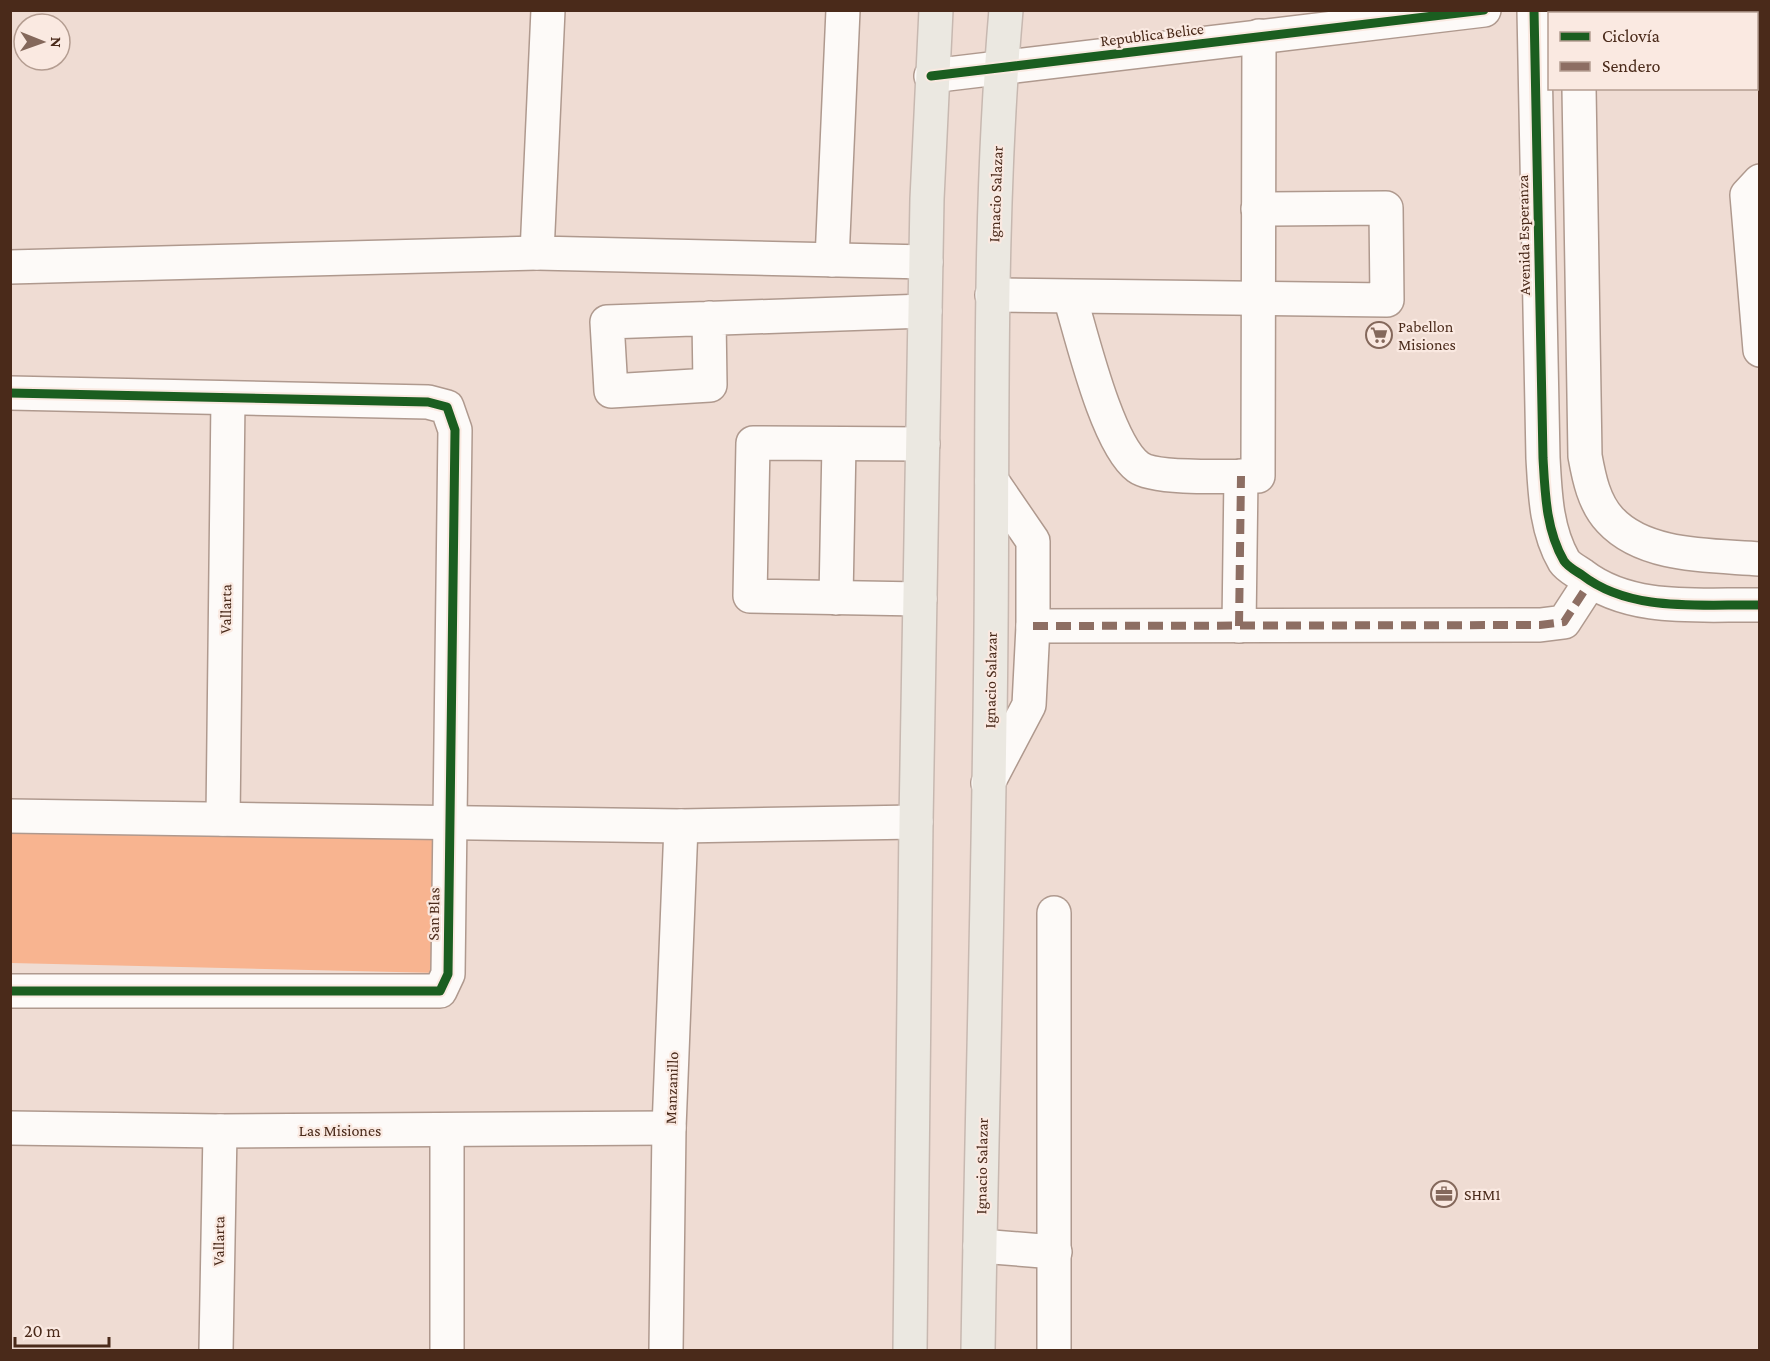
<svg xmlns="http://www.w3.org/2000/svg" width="1770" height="1361" font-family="'Crimson Pro',serif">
  <rect width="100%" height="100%" fill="#efdcd3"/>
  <path fill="#f8b490" d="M11 831 442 835 440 973 11 963Z"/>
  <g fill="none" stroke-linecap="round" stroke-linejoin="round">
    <defs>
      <g id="minor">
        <path d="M548 10 537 253 926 262"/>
        <path d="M1534 10 1543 458C1545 493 1546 530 1564 561 1568 567 1576 571 1582 575 1631 613 1701 604 1760 605"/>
        <path d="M1578 10V14"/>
        <path d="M931 76 1484 10"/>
        <path d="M1579 88 1585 456C1589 478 1594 503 1610 520 1645 558 1712 555 1760 559"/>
        <path d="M1760 181 1747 195 1760 350"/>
        <path d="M832 260 843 10"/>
        <path d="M10 267 537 253"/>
        <path d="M992 295 1387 300 1386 208 1258 209"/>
        <path d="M1070 297C1082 337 1107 444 1138 467 1155 480 1234 476 1258 476L1259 36"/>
        <path d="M709 318 710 385 611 391 607 322 925 311"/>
        <path d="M10 393 428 402 447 407 455 430 448 974 440 991H10"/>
        <path d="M836 598 839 444"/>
        <path d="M920 599 750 596 753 443 923 444"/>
        <path d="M1033 626 1540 625 1564 622 1590 582"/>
        <path d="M1239 626 1241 476"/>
        <path d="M988 783 1029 705 1033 626V541L992 481"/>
        <path d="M10 816 681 826 916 822"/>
        <path d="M223 819 228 399"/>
        <path d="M1054 913V1350"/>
        <path d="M10 1128 220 1131 669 1128"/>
        <path d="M447 1130V1350"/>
        <path d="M980 1246 1055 1252"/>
        <path d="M216 1350 220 1131"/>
        <path d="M666 1350 669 1128 681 826"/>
      </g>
      <g id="major">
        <path d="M910 1350 916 822 927 199 936 10"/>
        <path d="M978 1350C982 1110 989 870 991 630 993 423 988 217 1006 10"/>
      </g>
    </defs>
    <use href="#minor" stroke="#af998e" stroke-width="36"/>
    <use href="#major" stroke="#c7b8b0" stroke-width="36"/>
    <use href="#minor" stroke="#fdfaf8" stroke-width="33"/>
    <use href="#major" stroke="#ebe8e1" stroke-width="33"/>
    <g stroke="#8d6e63" stroke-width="8" stroke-dasharray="15 8" stroke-linecap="butt">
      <path d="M1033 626 1540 625 1564 622 1590 582"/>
      <path d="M1239 626 1241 476"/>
    </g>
    <defs>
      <g id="cycleway">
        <path d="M1534 10 1543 458C1545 493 1546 530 1564 561 1568 567 1576 571 1582 575 1631 613 1701 604 1760 605"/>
        <path d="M931 76 1484 10"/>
        <path d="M10 393 428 402 447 407 455 430 448 974 440 991H10"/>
      </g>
    </defs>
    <use href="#cycleway" stroke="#fae9e1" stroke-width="13"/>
    <use href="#cycleway" stroke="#1b5e20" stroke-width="9"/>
  </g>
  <defs>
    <symbol id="supermarket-ring" viewBox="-11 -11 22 22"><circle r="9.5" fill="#fae9e1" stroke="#84685b" stroke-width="1.5"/><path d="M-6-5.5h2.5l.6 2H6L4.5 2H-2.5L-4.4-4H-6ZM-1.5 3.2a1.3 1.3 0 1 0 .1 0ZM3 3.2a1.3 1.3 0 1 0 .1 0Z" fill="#84685b"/></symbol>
    <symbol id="office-ring" viewBox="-11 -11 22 22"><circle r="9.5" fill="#fae9e1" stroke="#84685b" stroke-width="1.5"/><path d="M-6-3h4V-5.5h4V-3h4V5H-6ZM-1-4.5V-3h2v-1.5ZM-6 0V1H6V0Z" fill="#84685b"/></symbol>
  </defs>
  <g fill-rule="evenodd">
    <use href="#supermarket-ring" x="1364" y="320" width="30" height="30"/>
    <use href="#office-ring" x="1429" y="1179" width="30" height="30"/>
  </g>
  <g text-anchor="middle" stroke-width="4.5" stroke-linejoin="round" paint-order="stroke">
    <g font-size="16" fill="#4a2a1a" stroke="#fae9e1">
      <text transform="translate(1152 34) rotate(-7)" y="6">Republica Belice</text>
      <text transform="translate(995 194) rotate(-88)" y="6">Ignacio Salazar</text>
      <text transform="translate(1523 235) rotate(-91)" y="6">Avenida Esperanza</text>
      <text transform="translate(225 609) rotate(-89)" y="6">Vallarta</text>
      <text transform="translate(990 680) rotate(-89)" y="6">Ignacio Salazar</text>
      <text transform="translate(433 914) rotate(-89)" y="6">San Blas</text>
      <text transform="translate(671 1088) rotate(-88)" y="6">Manzanillo</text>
      <text x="340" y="1136">Las Misiones</text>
      <text transform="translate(981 1166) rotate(-89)" y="6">Ignacio Salazar</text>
      <text transform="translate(218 1241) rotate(-89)" y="6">Vallarta</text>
    </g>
    <g font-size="16" fill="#4a2a1a" stroke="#fae9e1" text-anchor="start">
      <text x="1398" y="332">Pabellon<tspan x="1398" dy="18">Misiones</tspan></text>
      <text x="1464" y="1200">SHM1</text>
    </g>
  </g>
  <rect width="1770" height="1361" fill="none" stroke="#4a2a1a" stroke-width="24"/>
  <rect x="1548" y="12" width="210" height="78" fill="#fae9e1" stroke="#b49d91" stroke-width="1.5"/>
  <rect x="1560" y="32" width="30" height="9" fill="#1b5e20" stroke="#b49d91" stroke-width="1.5"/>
  <text x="1602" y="42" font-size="18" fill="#4a2a1a">Ciclovía</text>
  <rect x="1560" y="62" width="30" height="9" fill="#8d6e63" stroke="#b49d91" stroke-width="1.5"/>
  <text x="1602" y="72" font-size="18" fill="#4a2a1a">Sendero</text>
  <g transform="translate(42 42) rotate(91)"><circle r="28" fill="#fae9e1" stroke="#b49d91" stroke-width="1.5"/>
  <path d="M0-4.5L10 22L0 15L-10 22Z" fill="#84685b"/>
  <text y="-9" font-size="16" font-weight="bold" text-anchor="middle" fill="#4a2a1a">N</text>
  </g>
  <path d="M15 1337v9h94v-9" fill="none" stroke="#4a2a1a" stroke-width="3"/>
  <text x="24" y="1337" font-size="18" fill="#4a2a1a" stroke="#fae9e1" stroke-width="4.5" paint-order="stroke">20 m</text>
</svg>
